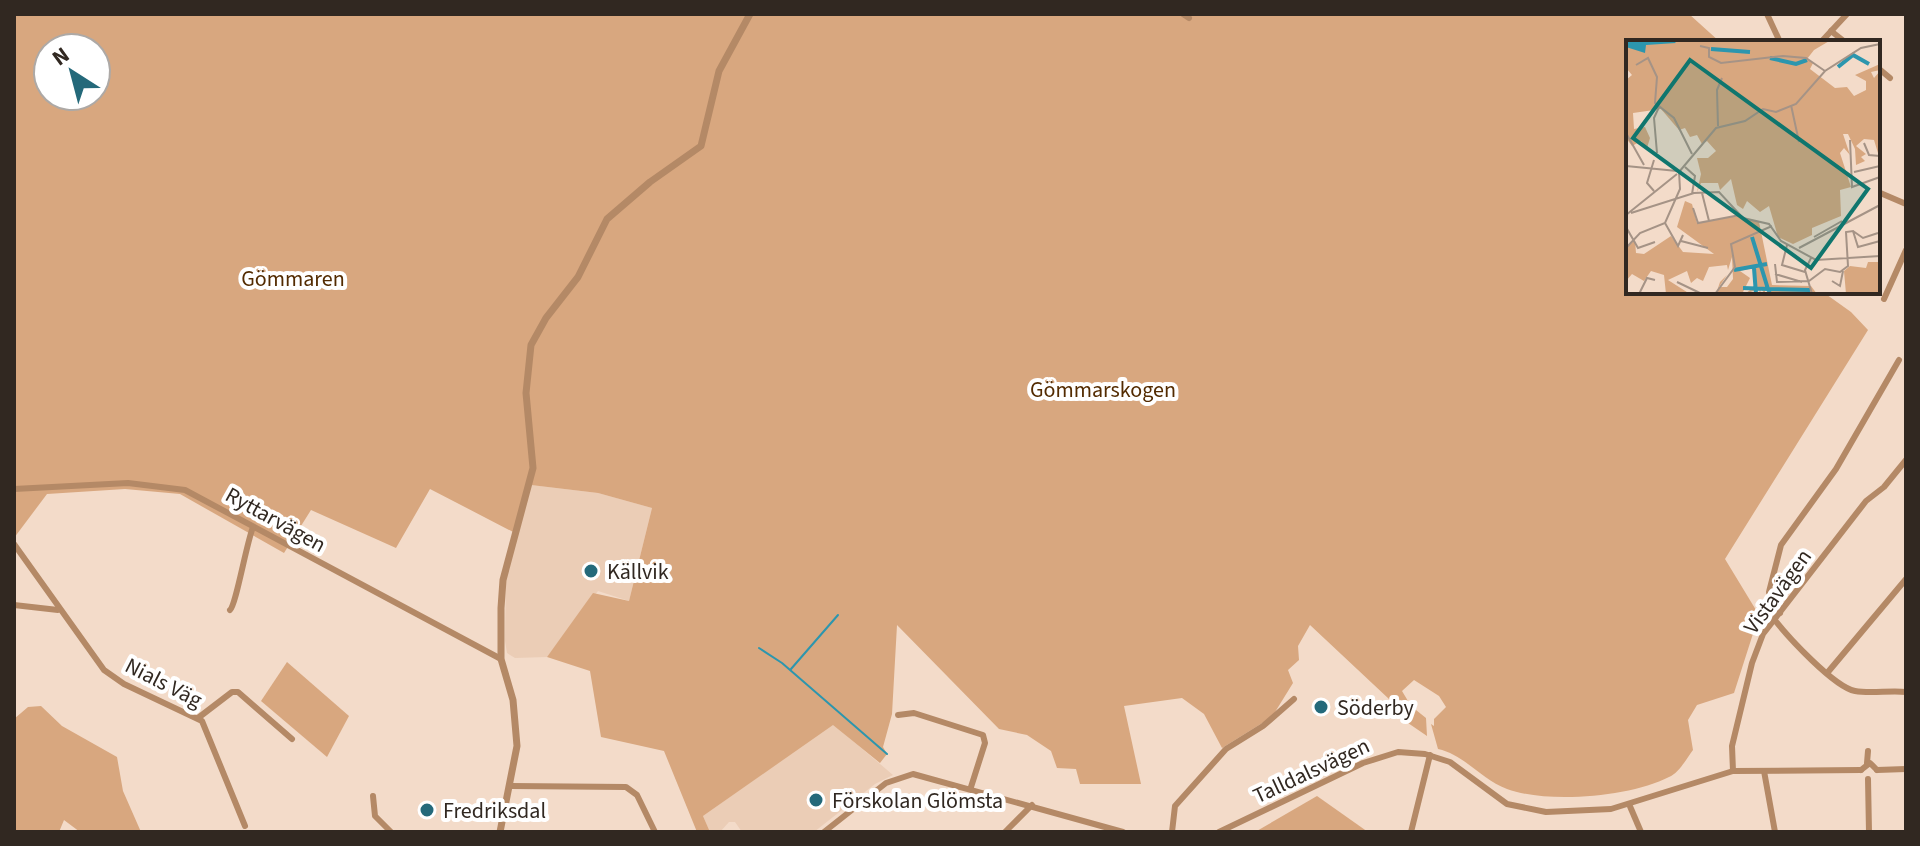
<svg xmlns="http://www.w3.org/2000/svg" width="1920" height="846" font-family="'Source Sans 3',sans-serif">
  <rect width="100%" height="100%" fill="#f3dbc9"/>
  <g fill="#ebcdb6">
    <path d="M531 485 598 493 652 508 629 601 598 591 547 657 515 658 507 653 505 641 506 569Z"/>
    <path d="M833 724 893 775 875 784 814 832H742L735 822H729L720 832H710L703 816Z"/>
  </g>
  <g fill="#d8a77f" fill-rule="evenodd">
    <path d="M14 14H1689L1720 42H1628V292H1823L1851 312 1868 330 1725 559 1759 615 1734 693 1697 705 1688 720 1693 750C1687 758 1679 773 1669 777 1630 797 1548 804 1507 789 1482 780 1465 755 1438 749L1431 724 1434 726V719L1446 707 1439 696 1414 680 1402 691 1411 706 1426 718 1427 736 1408 723 1405 714 1310 625 1298 646 1299 660 1288 670 1293 683 1272 717 1222 748 1204 714 1182 698 1124 706 1141 784H1080L1076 769 1057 768 1051 751 1027 735 999 729 897 625 892 714 883 747 887 754 880 763 833 725 703 816 710 832H697L664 751 601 737 590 671 547 657 593 593 629 601 652 508 598 493 531 485 517 534 430 489 396 548 311 510 284 553 180 494 125 489 47 494 14 538ZM48 48H96V96H48Z"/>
    <path d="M287 662 349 716 327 757 261 701Z"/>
    <path d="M41 706 62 726 117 757 123 791 141 832H80L64 820 59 832H14V719L28 707Z"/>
    <path d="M1317 796 1368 832H1255Z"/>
  </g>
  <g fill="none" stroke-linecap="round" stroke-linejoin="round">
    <g stroke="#2c96ae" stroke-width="2">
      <path d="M759 648 782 663 887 754"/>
      <path d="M791 669 838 615"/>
    </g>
    <g stroke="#b48966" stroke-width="6">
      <path d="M1183 14 1189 18"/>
      <path d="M1767 14 1780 42"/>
      <path d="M1831 31 1845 42"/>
      <path d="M1821 42 1847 14"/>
      <path d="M1878 68 1890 78"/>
      <path d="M1878 192 1906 204"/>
      <path d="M1884 299 1906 250"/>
      <path d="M14 489 128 483 185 490 501 659"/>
      <path d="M14 544 104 670 124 684 202 721 245 826"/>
      <path d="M14 605 58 610"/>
      <path d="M230 610C236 605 246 545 253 527"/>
      <path d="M1780 613 1770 600 1769 592 1781 545 1836 469 1899 360"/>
      <path d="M1774 619C1788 637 1834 687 1855 691 1871 694 1890 690 1906 692"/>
      <path d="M1828 672 1906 579"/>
      <path d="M898 715 914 713 983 735 985 743 971 787"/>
      <path d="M198 718 232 692H238L292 739"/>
      <path d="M1867 763 1868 751"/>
      <path d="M1861 770 1870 763 1877 770"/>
      <path d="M1877 770 1906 769"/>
      <path d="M1733 771 1732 746 1752 663 1763 634 1866 501 1884 487 1906 460"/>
      <path d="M1764 771 1775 832"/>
      <path d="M1868 779 1869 832"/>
      <path d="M511 786 626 787 637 795 655 832"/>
      <path d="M373 796 375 816 391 832"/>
      <path d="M1629 804 1641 832"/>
      <path d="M824 832 886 783 913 774 1123 832"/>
      <path d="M1005 832 1032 805"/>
      <path d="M1172 832 1175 806 1226 749 1263 726 1294 699"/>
      <path d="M1219 832 1363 763 1398 752 1425 754 1450 762 1507 804 1546 812 1611 809 1733 771 1861 770"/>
      <path d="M1411 832 1430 755"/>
    </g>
    <path stroke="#b48966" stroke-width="7" d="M500 832 517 746 513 700 501 659V608L503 580 533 468 526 393 531 345 546 318 578 277 607 219 650 182 701 146 719 71 750 14"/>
  </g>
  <g fill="#24697a" stroke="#fff" stroke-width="3">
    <circle cx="591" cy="571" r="8"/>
    <circle cx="1321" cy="707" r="8"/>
    <circle cx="816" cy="800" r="8"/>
    <circle cx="427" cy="810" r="8"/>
  </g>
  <g text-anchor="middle" stroke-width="8" stroke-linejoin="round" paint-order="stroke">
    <g font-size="22" fill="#532b01" stroke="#fff">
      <text x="293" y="286">Gömmaren</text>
      <text x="1103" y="397">Gömmarskogen</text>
    </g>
    <g font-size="22" fill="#312821" stroke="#fff">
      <text transform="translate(276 519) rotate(29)" y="8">Ryttarvägen</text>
      <text transform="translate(1777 591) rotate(-54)" y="8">Vistavägen</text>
      <text transform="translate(164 682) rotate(27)" y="8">Nials Väg</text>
      <text transform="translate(1311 770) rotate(-25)" y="8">Talldalsvägen</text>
    </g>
    <g font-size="22" fill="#312821" stroke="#fff" text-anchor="start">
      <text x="607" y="579">Källvik</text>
      <text x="1337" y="715">Söderby</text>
      <text x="832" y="808">Förskolan Glömsta</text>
      <text x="443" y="818">Fredriksdal</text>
    </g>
  </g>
  <g transform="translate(1626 40)">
    <rect width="254" height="254" fill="#f3dbc9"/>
    <path d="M0 0H205L188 10 181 19 187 23 184 29 209 48 221 47 228 56 240 50V41L229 35 254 24V30L245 32 248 38 254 31 252 113 248 100 238 99 230 106 240 114 235 117 239 121 230 125 229 109 222 94H217L224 115 218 108 214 113 225 147 214 150 215 176 186 188V195L167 204 152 197 143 166 134 172 121 161 117 169 111 165 105 139 94 150 92 143H75L71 152 75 134 71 118H82L90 111 81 101 76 104 71 95 64 97 59 88 53 90 35 69 7 73 8 89 19 87 24 98 21 108 15 101 6 106 0 98V40L6 35 0 28ZM59 161 66 164 71 183 112 176 133 182 146 245 185 246 191 254H144L139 249V254L135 249 134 254 133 249 119 254 129 246 127 228 114 231 124 238 116 254H90L94 242 101 235 93 247H101L107 239 106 217 102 230 101 225 83 227 77 241 71 238 65 243 61 231 42 240 64 254H40L38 235 25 231 18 241 6 234 0 241V208L9 200 10 213 18 214 45 196 57 212 88 214 51 187ZM242 222H254V254H220L218 231 224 226 240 228Z" fill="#d8a77f"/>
    <path d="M0 0H47L50 3 20 5 19 13 0 7Z" fill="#2c96ae"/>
    <path fill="none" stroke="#2c96ae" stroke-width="4" d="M85 9 124 12M144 18 170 24 181 20M212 27 227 15 243 24M126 197 142 249 184 250M128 228 130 254M108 230 141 224M117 248 142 249 144 254"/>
    <path fill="none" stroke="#a59386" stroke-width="2" d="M74 6 83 8V17L95 23 157 16 180 18 199 31M10 25 22 18 31 37 29 63 48 78 66 114M165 65 173 102M92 86 91 50 96 38M0 93 18 125M224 100 226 147 254 137M238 103 243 115 254 116M31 113 28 78 33 67M28 120 21 143 28 151M0 126 51 131M59 127 69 136 66 154M53 132 90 88 119 81 137 69 150 72 170 64 199 31 235 8 254 4M228 132 254 126M76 153 83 181M67 168 72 183 114 175M5 173 68 153 93 152 117 178 143 184 155 201 190 220 254 216M0 175 51 134M39 183 52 206 57 195M0 187 12 208 29 202M227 191 237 198 252 193M188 197 216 181M55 201 82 208M161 205 156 225 179 232M0 208 14 193 39 183 54 149 53 132M173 208 254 165M185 218 179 230 186 254M149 224 151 242 183 241 199 229 214 232 222 226 220 192 227 191 232 207 254 201M149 234 176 242M206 241 214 246 217 231M51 242 76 254M13 254 21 238 29 240M89 254 109 227 105 204 146 186"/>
    <path fill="#0f766e" fill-opacity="0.15" stroke="#0f766e" stroke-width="4" d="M64 20 242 149 185 228 7 98Z"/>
    <rect width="254" height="254" fill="none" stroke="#312821" stroke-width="4"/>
  </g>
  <rect width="1920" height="846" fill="none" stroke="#312821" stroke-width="32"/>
  <g transform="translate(72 72) rotate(324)"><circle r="38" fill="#ffffff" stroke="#ada9a6" stroke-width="2"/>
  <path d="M0-6L14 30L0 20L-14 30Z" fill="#24697a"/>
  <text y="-12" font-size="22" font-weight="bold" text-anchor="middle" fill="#312821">N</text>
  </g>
</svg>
